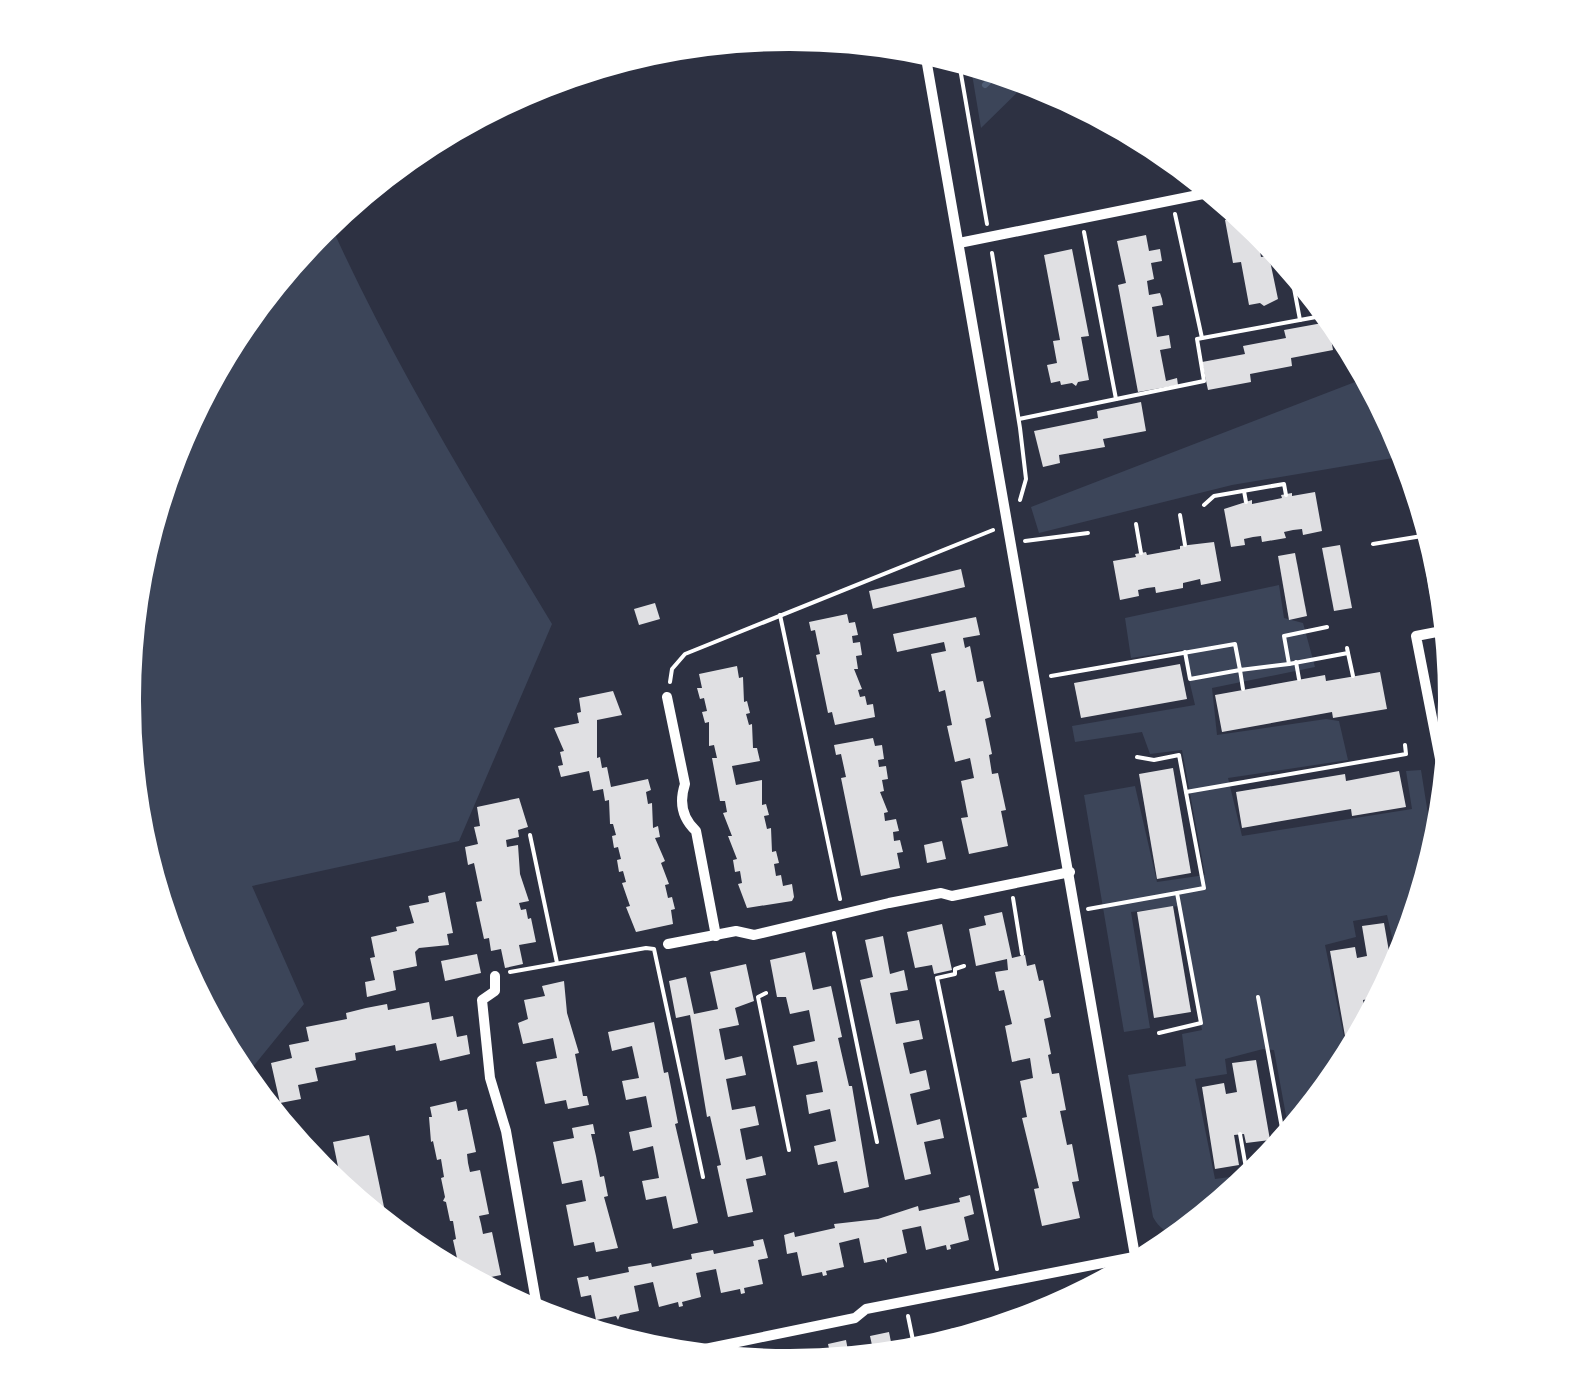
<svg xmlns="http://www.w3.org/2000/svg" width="1579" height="1400" font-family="'Golos Text',sans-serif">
  <rect width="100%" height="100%" fill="#2d3142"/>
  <g fill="#3c4559">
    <path d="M981 59 1035 75 981 128 971 68Z"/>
    <path d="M333 209 328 219C391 360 472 491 552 624L459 841 252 886 304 1004 239 1084C220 1061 208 1031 194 1005 71 776 103 482 267 281 288 256 308 230 333 209Z"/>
    <path d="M1344 321 1411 443 1434 518 1425 519 1412 505 1399 457 1232 485 1039 533 1031 507 1355 382Z"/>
    <path d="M1279 585 1284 618 1303 623 1315 667 1212 688 1217 735 1326 719 1339 721 1348 760 1228 778 1242 836 1412 809 1406 771 1421 770 1437 871 1411 958 1401 976 1387 915 1353 921 1356 937 1325 945 1345 1042 1366 1040 1355 1061 1348 1055 1287 1121 1274 1050 1263 1049 1225 1059 1227 1074 1195 1079 1215 1179 1237 1176 1242 1195C1221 1212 1174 1257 1153 1217L1128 1075 1186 1066 1182 1034 1202 1030 1179 906 1131 912 1150 1028 1124 1032 1084 795 1135 786 1157 882 1205 875 1182 750 1150 754 1142 732 1075 742 1072 726 1195 705 1182 650 1131 658 1125 618Z"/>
  </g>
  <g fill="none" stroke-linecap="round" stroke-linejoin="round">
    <path stroke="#4f5d75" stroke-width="6" d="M985 85 1005 66"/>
  </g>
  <g fill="#e0e0e3">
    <path d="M1253 215 1261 257 1269 256 1278 299 1264 306 1260 303 1249 305 1241 262 1233 263 1225 220Z"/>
    <path d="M1146 235 1149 251 1160 249 1162 261 1151 263 1154 279 1147 281 1149 295 1160 293 1162 299 1163 305 1152 307 1157 337 1169 335 1171 348 1160 350 1166 381 1177 378 1178 385 1138 392 1118 285 1126 283 1117 241Z"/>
    <path d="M1072 249 1089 336 1081 337 1089 380 1078 382 1076 386 1072 383 1061 385 1060 381 1051 383 1047 365 1057 363 1053 341 1060 340 1044 255Z"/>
    <path d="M1328 322 1333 350 1291 358 1292 366 1250 374 1251 382 1208 390 1202 362 1245 354 1243 346 1286 338 1284 330Z"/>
    <path d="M1141 402 1146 431 1103 439 1105 447 1059 455 1060 463 1043 467 1034 431 1098 418 1097 411Z"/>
    <path d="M1315 492 1322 531 1303 535 1302 529 1293 530 1284 532 1286 538 1262 542 1261 536 1253 537 1244 539 1245 545 1231 547 1224 509 1252 500V504L1282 498 1281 495 1292 493V496Z"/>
    <path d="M1214 542 1221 581 1201 585 1200 579 1183 583V588L1156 593 1155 587 1147 588 1138 590 1139 596 1120 600 1113 561 1136 557 1135 554 1141 553 1146 552 1147 555 1180 549V546Z"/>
    <path d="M1340 545 1352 608 1334 611 1322 548Z"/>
    <path d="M1295 553 1307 616 1289 620 1278 556Z"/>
    <path d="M961 569 965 587 873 609 869 591Z"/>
    <path d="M655 603 660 619 639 625 634 609Z"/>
    <path d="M847 614 849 623 855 622 858 635 852 636 853 643 860 642 862 655 856 656 858 669H854L862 689 858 690 860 697 865 696 867 705 873 704 875 717 835 725 832 712 828 713 816 655 820 654 815 630 811 631 809 622Z"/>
    <path d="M976 617 980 635 963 638 965 648 970 646 977 682 983 681 991 717 985 719 992 754 989 755 992 774 998 773 1006 810 1001 811 1008 846 969 854 961 818 968 817 961 781 974 778 970 758 955 762 947 726 952 725 945 690 939 692 931 654 946 651 944 642 897 652 893 634Z"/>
    <path d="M1180 664 1187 699 1081 718 1074 683Z"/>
    <path d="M737 666 739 678 743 677 744 702 747 701 750 713 746 714 749 725 752 724 753 748H757L760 761 732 766 736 785 762 780V805L766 804 769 815 764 816 767 829 771 828 772 852 776 851 779 863 774 864 776 876 781 875 783 886 792 884 794 897 792 901 747 908 738 884 742 883 740 871 735 872 733 860 737 859 728 836H732L723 813 727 812 725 801H720L712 758H717L714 745 709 746V722L705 723 702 712 707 711 704 698 700 699 697 688H702L699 674Z"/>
    <path d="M1380 672 1387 709 1333 718 1332 712 1222 732 1215 695 1325 675 1326 681Z"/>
    <path d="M613 691 622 715 597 720V758L600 757 602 768 607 767 611 787 648 779 651 790 646 792 648 804 652 803 653 828 658 826 660 837 655 838 665 861 661 863 669 884 665 885 668 898 672 897 675 909 671 910 673 924 636 932 626 907 630 906 622 883 626 882 623 871 619 872 617 860 621 859 618 847 614 848 612 836 616 835 613 824H610L609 800 605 801 603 789 593 791 589 771 561 777 558 766 563 765 560 752 564 751 554 728 579 723 577 713 581 712 579 698Z"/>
    <path d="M873 738 875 746 882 745 884 759 878 760 879 767 886 766 888 779 882 780 884 791 880 792 888 812 884 813 885 821 896 819 899 831 893 832 894 841 900 840 903 852 897 853 900 868 861 876 841 778 846 777 841 754 836 755 834 745Z"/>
    <path d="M1173 768 1191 873 1157 879 1139 774Z"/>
    <path d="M1399 771 1406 807 1352 816 1351 809 1242 828 1236 792 1345 774 1346 781Z"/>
    <path d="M519 798 528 827 518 830 519 837 506 840 507 847 518 845 520 874 529 901 519 903 521 910 526 909 528 919 531 918 536 942 519 945 523 964 505 968 501 949 491 951 489 938 484 939 476 902 482 901 474 863 468 865 465 847 478 844 474 827 480 826 477 807Z"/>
    <path d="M942 841 946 859 927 863 924 845Z"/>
    <path d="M445 892 453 933 447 934 449 945 419 948 415 952 417 966 393 971 396 990 367 997 365 982 375 980 370 958 375 957 371 937 397 931 396 927 414 923 409 906 429 902 428 896Z"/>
    <path d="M1173 906 1191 1012 1154 1018 1137 912Z"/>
    <path d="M1002 912 1012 958 1025 955 1027 966 1035 964 1039 981 1043 980 1051 1017 1044 1019 1051 1054 1048 1055 1050 1065 1052 1074 1059 1073 1066 1110 1060 1111 1067 1145 1072 1144 1079 1181 1072 1182 1080 1218 1042 1226 1034 1189 1039 1188 1022 1118 1027 1117 1020 1081 1033 1078 1030 1058 1012 1062 1005 1026 1012 1024 1004 990 999 991 995 972 1008 970 1007 959 976 966 969 929 986 925 984 916Z"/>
    <path d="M1384 923 1395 986 1385 1006 1376 1008 1374 998 1363 1000 1369 1031 1345 1036 1330 951 1355 947 1357 958 1367 956 1362 926Z"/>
    <path d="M942 924 952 970 934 974 932 965 915 968 907 932Z"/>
    <path d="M883 936 890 974 904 970 908 990 890 993 896 1024 919 1020 923 1039 903 1043 910 1074 926 1070 930 1089 910 1094 917 1125 940 1119 944 1138 924 1142 931 1174 905 1180 860 980 873 977 865 940Z"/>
    <path d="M805 952 813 990 831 986 842 1037 838 1038 849 1086H852L869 1187 844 1193 837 1161 818 1165 814 1146 836 1141 830 1109 809 1114 806 1095 823 1092 817 1061 797 1065 793 1046 815 1041 809 1010 790 1014 786 997H777L770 960Z"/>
    <path d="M477 954 481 973 445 981 441 961Z"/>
    <path d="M746 964 754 1001 735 1008 739 1025 719 1029 725 1060 742 1056 746 1075 726 1079 732 1110 755 1106 759 1125 740 1129 746 1160 762 1156 766 1175 746 1179 753 1212 728 1217 717 1166 721 1165 710 1116 707 1117 690 1015 676 1018 669 981 686 977 694 1014 718 1009 710 972Z"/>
    <path d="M564 981 567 1013 579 1053 575 1054 583 1096H587L589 1105 568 1109 566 1100 545 1104 536 1062 557 1058 553 1038 523 1044 518 1023 528 1019 524 1000 545 996 542 986Z"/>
    <path d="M429 1002 432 1020 453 1016 457 1037 467 1035 470 1054 440 1061 436 1043 396 1051 395 1045 355 1053 356 1060 315 1068 318 1081 298 1085 301 1099 280 1103 271 1063 292 1058 289 1045 309 1041 306 1027 347 1019 346 1013 366 1008 387 1004 388 1010Z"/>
    <path d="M654 1022 664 1073 668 1072 678 1123 675 1124 698 1223 673 1229 666 1196 646 1200 642 1181 659 1178 653 1146 633 1151 629 1132 652 1127 646 1096 626 1100 622 1081 639 1078 632 1046 612 1051 608 1032Z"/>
    <path d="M1256 1060 1270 1140 1246 1143 1244 1134 1234 1135 1239 1165 1215 1169 1202 1087 1224 1083 1226 1094 1237 1092 1232 1063Z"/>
    <path d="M268 1094 272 1112 275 1127 250 1098Z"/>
    <path d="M456 1101 458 1111 467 1109 476 1152 467 1154 468 1163 470 1172 480 1170 489 1214 479 1216 481 1224 483 1234 492 1232 501 1275 491 1277 493 1286 487 1287 488 1297 499 1295 501 1305 462 1283 454 1259 457 1258 453 1240 456 1239 453 1221H450L446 1202 443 1201 445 1197 441 1178 444 1177 441 1159 437 1160 433 1141 431 1142 429 1117H432L430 1107Z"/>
    <path d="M593 1124 595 1134H591L596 1156 600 1177 604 1176 608 1196 604 1197 618 1248 596 1252 594 1242 574 1246 566 1205 586 1201 582 1180 562 1184 553 1142 574 1138 572 1128Z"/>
    <path d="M369 1135 389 1231 383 1232 345 1201 333 1142Z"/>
    <path d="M970 1195 974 1214 964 1217 969 1240 950 1245 951 1249 947 1250 946 1245 926 1250 921 1226 902 1230 907 1253 887 1258V1263L884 1259 864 1263 859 1238 839 1243 844 1267 826 1271 827 1275 823 1276 822 1272 802 1276 797 1252 787 1254 784 1235 794 1232 795 1237 835 1228 834 1224 878 1219 918 1206 919 1211 960 1202 959 1198Z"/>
    <path d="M763 1239 768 1258 758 1260 763 1284 744 1288 745 1293 741 1294 740 1289 721 1293 716 1269 696 1273 701 1297 682 1302 683 1306 679 1307 678 1302 659 1307 653 1282 634 1286 639 1311 620 1315 618 1320 616 1316 596 1320 591 1295 581 1297 577 1278 588 1276 589 1280 629 1272 628 1267 640 1265 651 1263 652 1267 692 1259 691 1254 713 1250 714 1254 754 1246 753 1241Z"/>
    <path d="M1075 1306 1046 1322 954 1350 950 1329Z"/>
    <path d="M889 1332 895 1362 876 1364 870 1336Z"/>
    <path d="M846 1340 851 1366 790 1372 761 1370 830 1353 828 1344Z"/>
  </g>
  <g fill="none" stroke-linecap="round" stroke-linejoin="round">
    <g stroke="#fff" stroke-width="4">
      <path d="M957 51 987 224"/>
      <path d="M1175 214 1202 338"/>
      <path d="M1084 232 1116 399"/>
      <path d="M1287 251 1300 320"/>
      <path d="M992 253 1020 428 1026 479 1020 500"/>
      <path d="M1019 419 1204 381 1197 339 1338 313"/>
      <path d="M1244 491 1246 502"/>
      <path d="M1204 505 1214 496 1284 484 1286 495"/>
      <path d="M1180 515 1185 545"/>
      <path d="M1136 524 1141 553"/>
      <path d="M1025 541 1088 533"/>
      <path d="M1373 544 1422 536"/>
      <path d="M780 615 840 899"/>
      <path d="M1436 617 1421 532 1437 529"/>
      <path d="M1450 647 1454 672"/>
      <path d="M1185 652 1190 679 1240 670 1243 689"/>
      <path d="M1348 653 1353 676"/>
      <path d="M1296 662 1299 679"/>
      <path d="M1289 664 1348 653 1347 648"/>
      <path d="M1441 674 1459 671"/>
      <path d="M1051 676 1235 644 1240 670 1289 664 1284 636 1327 627"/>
      <path d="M670 682 672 669 685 654 993 530"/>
      <path d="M1137 757 1154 760 1179 755 1204 888 1177 893 1201 1023 1159 1033"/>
      <path d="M1186 792 1406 754 1405 745"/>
      <path d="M530 835 557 963"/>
      <path d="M1013 898 1022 954"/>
      <path d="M1088 909 1177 893"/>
      <path d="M834 933 877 1142"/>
      <path d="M964 966 955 969V974L937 978 997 1269"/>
      <path d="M510 972 646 948 654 949 703 1177"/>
      <path d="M766 993 758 997 789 1150"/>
      <path d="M1258 997 1286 1150"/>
      <path d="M1368 999 1373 1028"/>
      <path d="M1240 1134 1246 1168"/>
      <path d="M1250 1188 1246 1168 1276 1162"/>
      <path d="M908 1316 917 1360"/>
    </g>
    <g stroke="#fff" stroke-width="10">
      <path d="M923 41 1138 1273"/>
      <path d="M959 243 1223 190"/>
      <path d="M1447 630 1416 636 1451 815"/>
      <path d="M667 697 685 784C679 802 682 818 696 831L716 936"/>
      <path d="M668 944 736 931 754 935 889 903 941 893 952 896 1070 872"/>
      <path d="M495 976V991L482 1000 490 1078 506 1131 540 1324"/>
      <path d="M656 1359 855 1318 866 1309 1175 1249"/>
    </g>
  </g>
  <path d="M0 0H1579V1400H0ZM789 45H790A654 654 0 0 1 1444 699V701A654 654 0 0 1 790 1355H789A654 654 0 0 1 135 701V699A654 654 0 0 1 789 45Z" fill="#fff" fill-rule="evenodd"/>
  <path fill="none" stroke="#fff" stroke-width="12" d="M789 45H790A654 654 0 0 1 1444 699V701A654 654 0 0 1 790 1355H789A654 654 0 0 1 135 701V699A654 654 0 0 1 789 45Z"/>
</svg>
